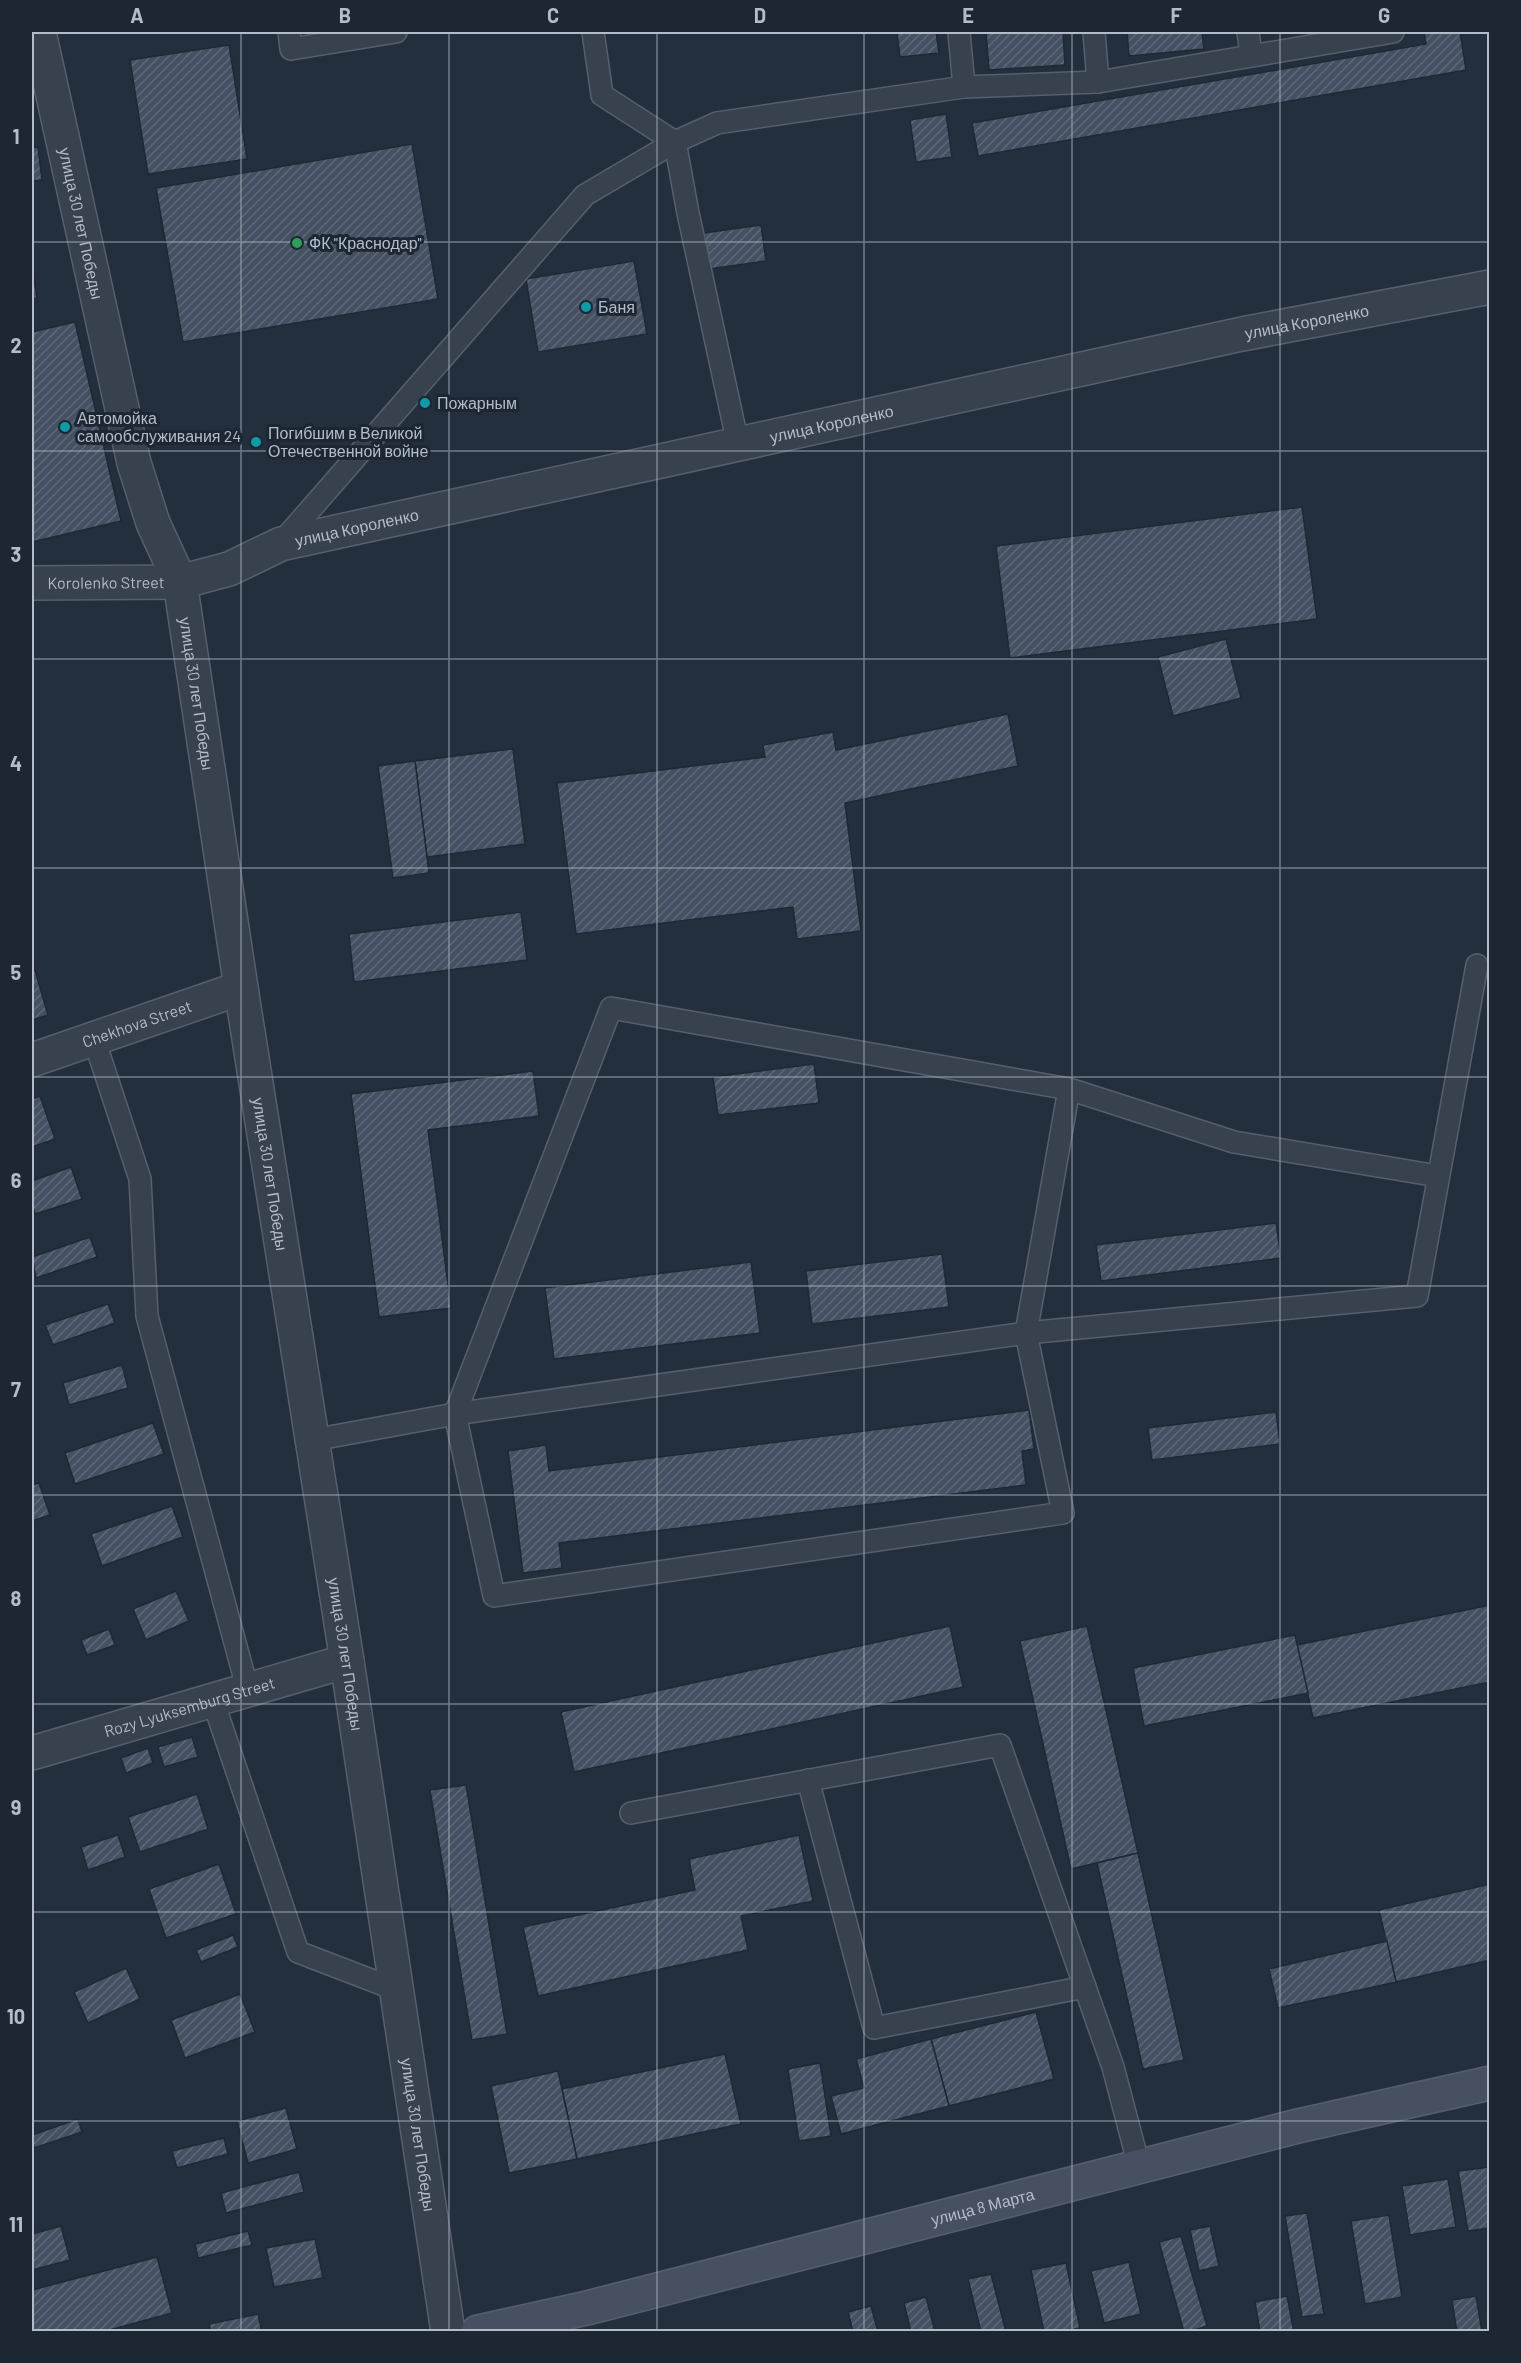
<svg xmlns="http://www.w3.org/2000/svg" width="1521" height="2363" font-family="Barlow,sans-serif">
  <defs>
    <pattern id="building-hatch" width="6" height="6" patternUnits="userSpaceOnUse" patternTransform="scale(1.5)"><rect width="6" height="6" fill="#455162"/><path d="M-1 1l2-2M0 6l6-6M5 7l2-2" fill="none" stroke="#5d6877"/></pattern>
  </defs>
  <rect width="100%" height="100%" fill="#242f3e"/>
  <g fill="url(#building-hatch)" stroke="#1f2835" stroke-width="1.5">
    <path d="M897 32H936L939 53 900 57Z"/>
    <path d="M986 32H1063L1065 65 989 70Z"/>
    <path d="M1127 32H1202L1204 49 1129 56Z"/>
    <path d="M1424 32H1460L1466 70 978 156 972 123 1426 44Z"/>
    <path d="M229 45 247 159 148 174 130 60Z"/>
    <path d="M946 114 952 157 916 162 910 120Z"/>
    <path d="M412 144 438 299 183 342 156 188Z"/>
    <path d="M38 147 42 180 32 181V148Z"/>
    <path d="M761 225 766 261 709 269 704 233Z"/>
    <path d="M634 261 647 334 538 352 526 279Z"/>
    <path d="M32 265 37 298 32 299Z"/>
    <path d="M75 322 121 521 32 542V332Z"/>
    <path d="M1302 507 1317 619 1010 658 996 546Z"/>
    <path d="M1226 639 1241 698 1173 716 1158 657Z"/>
    <path d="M1008 714 1018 766 845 803 861 931 797 939 793 907 576 934 557 783 765 757 763 745 833 732 836 750Z"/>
    <path d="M513 749 525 844 427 857 415 761Z"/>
    <path d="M415 761 429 873 393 878 378 766Z"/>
    <path d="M521 912 527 960 354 982 349 934Z"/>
    <path d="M32 960 48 1015 32 1020Z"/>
    <path d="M814 1064 819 1103 718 1115 713 1077Z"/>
    <path d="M533 1071 539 1116 428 1130 451 1308 379 1317 351 1094Z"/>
    <path d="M40 1096 55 1139 32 1147V1099Z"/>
    <path d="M71 1167 82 1199 35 1214 32 1204V1181Z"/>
    <path d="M1276 1223 1281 1258 1101 1281 1096 1245Z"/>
    <path d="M90 1237 97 1257 36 1278 32 1257Z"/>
    <path d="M942 1254 949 1307 812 1324 806 1271Z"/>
    <path d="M751 1262 760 1333 554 1359 545 1288Z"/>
    <path d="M108 1304 115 1323 53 1345 45 1325Z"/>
    <path d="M122 1365 128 1388 69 1405 63 1383Z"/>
    <path d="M1029 1410 1034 1449 1022 1451 1026 1485 559 1543 562 1568 523 1573 508 1451 546 1445 549 1471Z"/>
    <path d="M1276 1412 1280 1444 1152 1460 1148 1428Z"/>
    <path d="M153 1423 164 1454 75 1484 65 1453Z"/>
    <path d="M39 1483 50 1515 32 1521V1485Z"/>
    <path d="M172 1506 183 1537 102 1566 91 1534Z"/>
    <path d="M176 1591 189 1621 146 1640 133 1609Z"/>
    <path d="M1490 1605V1682L1313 1718 1297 1645Z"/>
    <path d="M950 1626 963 1687 574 1772 561 1712Z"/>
    <path d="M1087 1626 1138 1853 1071 1869 1020 1641Z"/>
    <path d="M109 1629 115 1645 87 1655 81 1640Z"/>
    <path d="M1295 1635 1308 1693 1144 1726 1133 1668Z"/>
    <path d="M192 1737 198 1757 164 1767 158 1747Z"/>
    <path d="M148 1748 153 1763 126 1773 121 1758Z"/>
    <path d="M466 1785 507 2034 472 2040 430 1790Z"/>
    <path d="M197 1794 208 1829 140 1852 128 1817Z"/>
    <path d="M118 1835 125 1857 88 1870 81 1847Z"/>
    <path d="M799 1835 813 1901 741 1916 748 1950 538 1996 523 1927 695 1890 689 1859Z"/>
    <path d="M1138 1853 1184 2060 1143 2069 1097 1863Z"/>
    <path d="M219 1864 236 1914 166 1938 149 1889Z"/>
    <path d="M1490 1884V1960L1396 1982 1379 1910Z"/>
    <path d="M233 1935 238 1947 201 1962 196 1950Z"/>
    <path d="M1387 1941 1396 1982 1278 2008 1269 1969Z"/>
    <path d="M126 1968 140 1999 88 2023 74 1992Z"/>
    <path d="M240 1994 255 2032 185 2058 171 2020Z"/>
    <path d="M1036 2012 1054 2079 949 2106 931 2039Z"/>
    <path d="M931 2039 949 2106 841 2134 831 2096 864 2088 856 2059Z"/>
    <path d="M725 2054 741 2124 577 2159 562 2089Z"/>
    <path d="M820 2063 831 2136 799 2141 788 2069Z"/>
    <path d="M558 2071 577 2159 509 2173 491 2086Z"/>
    <path d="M286 2108 297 2149 248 2163 237 2121Z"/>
    <path d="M78 2119 82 2132 34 2148 32 2135Z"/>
    <path d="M224 2138 228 2154 177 2168 172 2151Z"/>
    <path d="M1490 2167V2228L1468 2231 1458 2171Z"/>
    <path d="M299 2172 304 2192 226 2213 221 2193Z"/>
    <path d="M1448 2179 1456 2227 1410 2235 1402 2186Z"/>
    <path d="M1307 2213 1324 2314 1302 2317 1285 2216Z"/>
    <path d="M1389 2215 1402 2297 1365 2304 1351 2221Z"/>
    <path d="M61 2226 70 2260 32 2270V2234Z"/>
    <path d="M1210 2226 1219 2266 1199 2271 1190 2230Z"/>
    <path d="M248 2231 252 2245 198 2258 195 2244Z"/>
    <path d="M1181 2236 1207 2326 1188 2332H1184L1159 2242Z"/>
    <path d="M315 2239 323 2278 274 2287 266 2248Z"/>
    <path d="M157 2257 172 2313 102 2332H32V2290Z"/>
    <path d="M1129 2262 1141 2314 1104 2323 1091 2271Z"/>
    <path d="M1066 2263 1080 2328 1062 2332H1044L1031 2270Z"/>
    <path d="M991 2274 1006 2332H981L968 2279Z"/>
    <path d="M1287 2296 1294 2332H1260L1255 2302Z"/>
    <path d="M1476 2296 1482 2332H1457L1452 2300Z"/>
    <path d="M926 2297 935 2332H911L904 2303Z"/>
    <path d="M871 2306 878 2332H853L848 2312Z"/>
    <path d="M258 2314 262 2332H211L209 2324Z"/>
  </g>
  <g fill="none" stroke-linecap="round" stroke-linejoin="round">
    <defs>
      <g id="service">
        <path d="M289 32 291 49 396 32"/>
        <path d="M593 32 602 95 675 142 688 213 738 444"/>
        <path d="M959 32 964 87"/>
        <path d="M1094 32 1098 82"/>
        <path d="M1248 32 1251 54"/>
        <path d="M281 543 585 195 675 142 717 123 964 87 1098 82 1393 32"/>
        <path d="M94 1039 140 1179 147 1316 248 1691"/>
        <path d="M1069 1089 1026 1333 1063 1513 494 1596 455 1414 611 1008 1069 1089 1234 1142 1438 1176"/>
        <path d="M313 1440 455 1414 1026 1333 1417 1296 1477 965"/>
        <path d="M213 1701 298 1952 397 1990"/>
        <path d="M808 1780 874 2028 1085 1987"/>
        <path d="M631 1813 1000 1745 1113 2067 1139 2166"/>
      </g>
      <g id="minor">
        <path id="s1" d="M39 32 134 463 153 523 180 582 241 988 347 1661 448 2332"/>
        <path id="s2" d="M32 583 180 582 229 569 281 544 1242 334 1490 287"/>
        <path id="s3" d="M32 1060 241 988"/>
        <path id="s4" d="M32 1753 347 1661"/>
      </g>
      <g id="secondary">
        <path id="s5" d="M478 2332 587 2308 1298 2126 1490 2083"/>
      </g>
    </defs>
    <use href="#service" stroke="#565f6c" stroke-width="24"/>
    <use href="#minor" stroke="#565f6c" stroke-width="36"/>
    <use href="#secondary" stroke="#565f6c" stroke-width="36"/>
    <use href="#service" stroke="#38414e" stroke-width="21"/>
    <use href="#minor" stroke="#38414e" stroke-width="33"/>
    <use href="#secondary" stroke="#465061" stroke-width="33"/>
  </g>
  <path fill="none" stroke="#b4bcc9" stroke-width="1.5" stroke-opacity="0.55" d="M241 32V2332M449 32V2332M657 32V2332M864 32V2332M1072 32V2332M1280 32V2332M32 242H1490M32 451H1490M32 659H1490M32 868H1490M32 1077H1490M32 1286H1490M32 1495H1490M32 1704H1490M32 1912H1490M32 2121H1490"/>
  <circle fill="#2e9e5b" stroke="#1d2633" stroke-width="2" cx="297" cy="243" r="6"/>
  <g fill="#0f9aa8" stroke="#1d2633" stroke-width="2">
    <circle cx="586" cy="307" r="6"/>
    <circle cx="425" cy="403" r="6"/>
    <circle cx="65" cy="427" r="6"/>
    <circle cx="256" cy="442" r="6"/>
  </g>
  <g text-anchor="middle" stroke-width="6" stroke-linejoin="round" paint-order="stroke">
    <g font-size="16" fill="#b4bcc9" stroke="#1d2633">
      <text dy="6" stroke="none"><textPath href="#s1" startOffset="196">улица 30 лет Победы</textPath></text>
      <text dy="6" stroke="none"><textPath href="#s2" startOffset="1306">улица Короленко</textPath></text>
      <text dy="6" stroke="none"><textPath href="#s2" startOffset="820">улица Короленко</textPath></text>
      <text dy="6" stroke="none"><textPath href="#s2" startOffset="334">улица Короленко</textPath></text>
      <text dy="6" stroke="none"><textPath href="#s2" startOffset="74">Korolenko Street</textPath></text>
      <text dy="6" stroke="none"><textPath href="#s1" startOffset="682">улица 30 лет Победы</textPath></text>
      <text dy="6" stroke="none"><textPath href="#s3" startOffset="111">Chekhova Street</textPath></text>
      <text dy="6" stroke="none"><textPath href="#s1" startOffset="1168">улица 30 лет Победы</textPath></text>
      <text dy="6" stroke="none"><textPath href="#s1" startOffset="1654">улица 30 лет Победы</textPath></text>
      <text dy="6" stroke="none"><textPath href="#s4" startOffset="164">Rozy Lyuksemburg Street</textPath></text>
      <text dy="6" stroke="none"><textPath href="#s1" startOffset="2140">улица 30 лет Победы</textPath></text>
      <text dy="6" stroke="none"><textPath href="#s5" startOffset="520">улица 8 Марта</textPath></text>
    </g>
    <g font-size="16" fill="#b4bcc9" stroke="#1d2633" text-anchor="start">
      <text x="309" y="249">ФК "Краснодар"</text>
      <text x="598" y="313">Баня</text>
      <text x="437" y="409">Пожарным</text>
      <text x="77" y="424">Автомойка<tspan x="77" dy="18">самообслуживания 24</tspan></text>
      <text x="268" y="439">Погибшим в Великой<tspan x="268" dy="18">Отечественной войне</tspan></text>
    </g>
  </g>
  <rect width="1521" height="2363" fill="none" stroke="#1d2633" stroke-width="66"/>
  <rect x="33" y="33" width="1455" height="2297" fill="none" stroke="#b4bcc9" stroke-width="2"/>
  <g font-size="20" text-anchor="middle" font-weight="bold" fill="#b4bcc9">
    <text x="137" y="23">A</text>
    <text x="345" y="23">B</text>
    <text x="553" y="23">C</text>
    <text x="760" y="23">D</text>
    <text x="968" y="23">E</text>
    <text x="1176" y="23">F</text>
    <text x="1384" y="23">G</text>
    <text x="16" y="144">1</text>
    <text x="16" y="353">2</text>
    <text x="16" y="562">3</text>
    <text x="16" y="771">4</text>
    <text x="16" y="980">5</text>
    <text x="16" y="1188">6</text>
    <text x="16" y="1397">7</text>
    <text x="16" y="1606">8</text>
    <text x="16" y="1815">9</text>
    <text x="16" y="2024">10</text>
    <text x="16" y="2232">11</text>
  </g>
</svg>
